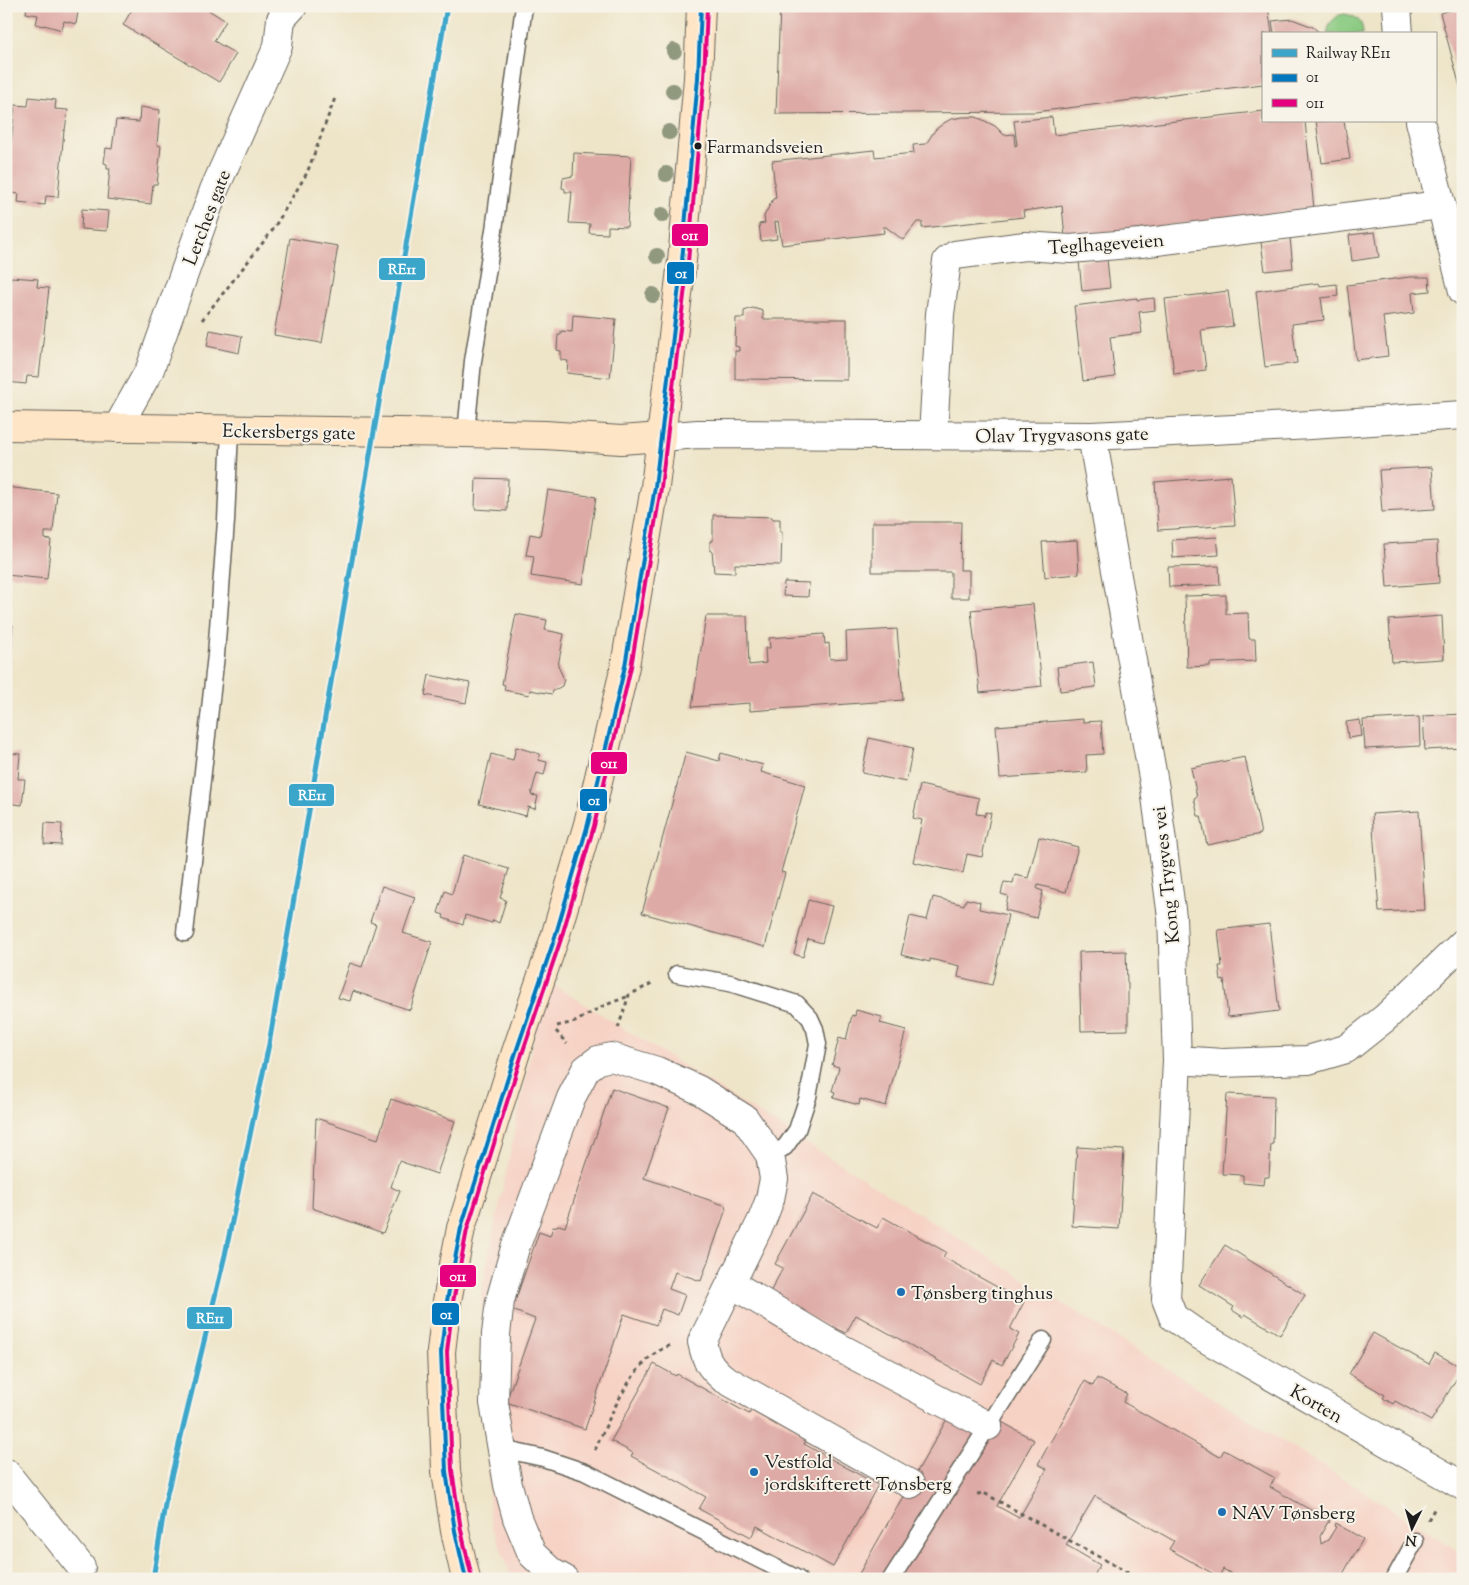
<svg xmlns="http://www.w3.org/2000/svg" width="1469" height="1585" font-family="'Sorts Mill Goudy',serif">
  <rect width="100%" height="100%" fill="#f7f3e8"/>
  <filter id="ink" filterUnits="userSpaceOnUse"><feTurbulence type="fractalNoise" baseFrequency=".02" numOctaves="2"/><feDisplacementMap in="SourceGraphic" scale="10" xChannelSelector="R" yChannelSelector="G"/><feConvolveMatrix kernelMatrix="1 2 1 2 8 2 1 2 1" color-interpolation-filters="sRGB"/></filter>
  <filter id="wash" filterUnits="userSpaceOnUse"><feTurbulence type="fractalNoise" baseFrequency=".0096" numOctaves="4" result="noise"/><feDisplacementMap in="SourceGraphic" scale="20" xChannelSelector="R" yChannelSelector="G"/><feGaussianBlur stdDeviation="1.12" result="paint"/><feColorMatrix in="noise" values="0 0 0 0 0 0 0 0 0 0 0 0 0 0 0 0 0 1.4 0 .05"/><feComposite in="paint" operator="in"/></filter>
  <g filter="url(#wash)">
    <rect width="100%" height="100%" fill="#eee5c9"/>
    <path fill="#f6d2c4" d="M546 980 1463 1554V1579H512L490 1519 481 1293Z"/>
    <path fill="#8ccb83" stroke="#547450" d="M1345 14C1357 16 1363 22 1363 34H1327L1330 23 1339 15Z"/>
    <g id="blocks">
      <g fill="#deaaa6">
        <path d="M27 6H79L76 24 64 21 62 30 44 25V26L36 24 38 15 26 13Z"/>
        <path d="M134 6H202L226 21 214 41 236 54 219 82 123 25Z"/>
        <path d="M780 6H1268L1272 34H1263V84L1035 112 776 114Z"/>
        <path d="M1463 7V94H1462L1440 13Z"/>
        <path d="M1292 19 1313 27 1321 34H1274L1272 21Z"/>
        <path d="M29 97 56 100 55 109 68 110 65 130H64L58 197 46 196 45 205 18 202 19 194 6 192 15 105 28 106Z"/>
        <path d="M140 107 160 110 157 145 161 146 157 184H153L151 204 107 199 110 169H107V164L104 163 106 148 112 149 116 120 139 122Z"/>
        <path d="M1263 111V121H1305L1314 209 1065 237 1062 206 1023 211 1024 217 922 228V222H917L903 240 886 227H883L884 233 782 245 778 221 775 222 777 239 761 241 759 224 765 223 764 216 773 199 776 198 772 161 874 150 875 157 914 153 913 145 926 144 935 130 944 123 951 119 963 117H976L983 120 995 126 1004 135 1014 134 1015 146 1017 145 1014 121 1052 117 1054 135Z"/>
        <path d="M1316 121H1344L1350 159 1322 163Z"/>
        <path d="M574 153 631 156 627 227 608 226V234L589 233 590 224 569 223 572 192H565V189L562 188 563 178 573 176Z"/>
        <path d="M82 209 109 211 107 231 81 229Z"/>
        <path d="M1375 232 1379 257 1352 261 1349 235Z"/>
        <path d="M290 238 338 246 322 343 274 335Z"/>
        <path d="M1290 238 1293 268 1265 271 1261 242Z"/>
        <path d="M1107 259 1110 288 1082 291 1079 261Z"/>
        <path d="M11 277 38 279 37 287 49 288 39 377 27 376 26 384 6 382V284H10Z"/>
        <path d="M1410 277H1429L1430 291 1412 293 1414 313 1383 317 1388 356 1356 360 1347 285Z"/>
        <path d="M1319 283 1320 286 1337 284 1338 296 1321 298 1324 320 1292 324 1297 363 1265 367 1256 291Z"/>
        <path d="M1228 291 1233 326 1201 330 1206 370 1174 374 1165 299Z"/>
        <path d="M1137 298V300L1154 298 1155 310 1139 312 1142 333 1110 337 1115 377 1083 381 1074 306Z"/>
        <path d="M753 308 763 311V319H847V380L735 379V351H739V347L735 346 736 318H744V311Z"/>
        <path d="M573 315 616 319 610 378 567 373 568 361 561 360V351L557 350 558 335H561V331L572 332Z"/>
        <path d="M210 330 242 336 239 353 207 346Z"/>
        <path d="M1432 467 1435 509 1382 512 1379 470Z"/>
        <path d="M1231 476 1235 525 1158 530 1155 482Z"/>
        <path d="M476 478 508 479 507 511 475 509Z"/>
        <path d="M6 487 57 493 53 532H45V539L51 540 47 579 6 575Z"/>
        <path d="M548 490 596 497 583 584 531 576 534 556 526 555 530 534 540 536Z"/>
        <path d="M713 515 772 517V519H780V532H782L781 565 735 564V573L714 572 712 551H710V541H713Z"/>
        <path d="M1459 519H1463V546H1461Z"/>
        <path d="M872 522H961L960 570H969V598H951V572H872Z"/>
        <path d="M1217 537 1219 555 1173 558 1172 540Z"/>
        <path d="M1077 540 1079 574 1045 577 1042 542Z"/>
        <path d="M1437 541 1439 583 1387 587 1384 544Z"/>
        <path d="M1219 566 1220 585 1169 587 1168 567Z"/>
        <path d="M784 582 809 583 808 597 783 596Z"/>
        <path d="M1226 595V614L1248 613 1249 639H1255L1256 661 1210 663V666L1187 667 1185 596Z"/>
        <path d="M1033 604 1042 686 980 693 971 610Z"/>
        <path d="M516 614 547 620 545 630 564 634 558 666 564 679 562 686 553 691 552 694 530 690 529 695 504 690 505 685 502 684Z"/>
        <path d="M706 616H747L749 665 766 663 765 648H770L769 638 824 634 825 644 829 643 830 659 847 658 846 632 897 629 903 700 750 711V703L692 707Z"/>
        <path d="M1442 616 1444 659 1392 662 1389 620Z"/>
        <path d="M6 625H13L8 672H6Z"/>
        <path d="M1093 662 1096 687 1060 691 1057 667Z"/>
        <path d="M429 675 470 683 466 703 425 695Z"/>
        <path d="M1463 714V748L1425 750 1423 716Z"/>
        <path d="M1419 717 1420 746 1365 749 1363 720Z"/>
        <path d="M1083 719V722L1101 721 1103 754 1086 755 1087 772 1000 778 996 726Z"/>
        <path d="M1360 720 1362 736 1348 738 1346 722Z"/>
        <path d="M869 738 913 748 906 782 862 773Z"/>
        <path d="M516 747 540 754 538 760 547 762 544 775 537 773 531 795 538 796 535 809 528 807 526 816 479 804 491 754 513 760Z"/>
        <path d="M686 752 719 761 721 753 763 765 761 772 805 785 781 872 785 873 765 947 642 913Z"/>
        <path d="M6 753 20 754 18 779H25L22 805 6 803Z"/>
        <path d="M1245 757 1261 834 1207 845 1201 816H1198L1194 798 1197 797 1191 768Z"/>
        <path d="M920 785 979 798 976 814 984 815V817L986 812 991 813 982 857 967 854 963 873 913 862 922 820 913 818Z"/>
        <path d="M1419 811 1425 910 1379 912 1372 814Z"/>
        <path d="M45 823 62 824 61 845 44 844Z"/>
        <path d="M1039 837 1078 847 1066 892 1038 885 1037 889 1043 891 1036 918 1005 910 1008 896 1001 894 1004 882 1013 883 1015 875 1028 878Z"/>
        <path d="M463 855 509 869 500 898 506 900 499 923 493 920 492 923 465 915 463 925 443 918 444 915 438 913 445 891 452 894Z"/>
        <path d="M382 886 415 897 403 933 432 942 410 1010 353 991 350 1001 338 998 350 963 362 967 376 924 370 922Z"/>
        <path d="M933 897 964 905 966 899 980 902 979 909 1008 915 992 985 958 977 960 966 930 959V962L901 955 910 916 927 920Z"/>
        <path d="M808 900 832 906 822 943 808 939 803 957 794 954Z"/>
        <path d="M1269 924 1279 1011 1228 1017 1224 980 1221 981 1219 966H1222L1218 930Z"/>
        <path d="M1126 951 1127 983H1128V1030L1081 1031 1079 952Z"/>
        <path d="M856 1010 882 1017 880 1023 906 1030 886 1106 860 1099 859 1105 833 1098 835 1092 832 1091 839 1067 832 1065 839 1038 846 1040 852 1015 855 1016Z"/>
        <path d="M612 1088 669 1108 644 1178 727 1206 701 1281 675 1272 669 1289 685 1295 678 1315 662 1309 656 1325 624 1314 585 1429 506 1402 535 1319 512 1310 539 1232 550 1236 553 1227 559 1225 565 1227Z"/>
        <path d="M1227 1094 1274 1096 1273 1144H1271L1269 1177H1265L1264 1185 1243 1183V1175L1222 1174Z"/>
        <path d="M391 1099 455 1121 437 1174 399 1161 391 1187 400 1191 383 1233 312 1208 316 1118 378 1139Z"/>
        <path d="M1077 1147 1124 1150 1119 1229 1072 1226Z"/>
        <path d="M813 1194 877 1228 883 1217 946 1252 943 1257 1024 1302 1010 1329 1019 1334 1002 1365 993 1360 980 1384 856 1315 846 1333 834 1327 832 1329 769 1294 783 1268 775 1264Z"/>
        <path d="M1225 1245 1305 1295 1280 1335 1245 1314 1243 1317 1232 1310 1234 1307 1199 1285Z"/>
        <path d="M1373 1333 1429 1364 1435 1353 1463 1368 1431 1421 1395 1401 1393 1404 1383 1398 1385 1395 1349 1374Z"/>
        <path d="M654 1364 676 1376 677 1374 749 1414 754 1407 808 1437 804 1444 878 1485 833 1567 757 1526 751 1537 699 1509 706 1497 631 1456 633 1453 611 1441Z"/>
        <path d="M1097 1378 1127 1394 1123 1402 1220 1457 1224 1450 1275 1478 1270 1487 1330 1521 1329 1523 1328 1522 1320 1536 1321 1544 1328 1540 1336 1527 1334 1526 1335 1523 1363 1539 1340 1579H1240L1223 1569 1219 1577 1169 1549 1174 1541 1095 1496 1066 1545 1100 1565 1092 1579H856L959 1398 1034 1440 997 1506 1019 1518 1047 1469 1038 1464 1085 1381 1093 1386Z"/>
      </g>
    </g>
  </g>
  <g filter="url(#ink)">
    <use href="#blocks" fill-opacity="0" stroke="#666259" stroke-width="1"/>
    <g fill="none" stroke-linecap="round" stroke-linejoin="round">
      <defs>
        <g id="lane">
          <path d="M466 433 473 361 494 230 524 6"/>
          <path d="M185 933 216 655 226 521 230 430"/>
          <path d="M677 974 730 983 797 1004 810 1018 815 1029 818 1044 808 1097 797 1130 785 1147 770 1155"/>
          <path d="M502 1449 543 1458 585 1472 798 1579"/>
          <path d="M891 1579 1043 1340"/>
          <path d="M1394 1579 1415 1541"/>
        </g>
        <g id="street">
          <path d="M1397 6 1399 34"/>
          <path d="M1420 121 1463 291"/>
          <path d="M117 428 150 369 214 190 278 46 281 19 293 6"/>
          <path d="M933 435 940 314 947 261 955 255 1025 246 1070 249 1141 243 1440 205"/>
          <path d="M1092 436 1155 789 1172 917 1177 1060 1166 1299 1173 1317 1196 1333 1463 1486"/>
          <path d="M661 437 698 434 1092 436 1311 425 1463 415"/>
          <path d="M1177 1060 1223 1063 1308 1060 1346 1049 1385 1018 1463 943"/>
          <path d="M732 1284 827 1341 988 1426"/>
          <path d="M6 1473 81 1567"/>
          <path d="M564 1579 551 1572 532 1554 517 1518 508 1485 494 1403 496 1334 500 1301 515 1248 571 1098 586 1069 598 1060 611 1057 657 1071 699 1090 745 1119 770 1155 774 1179 770 1199 762 1220 702 1342C706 1360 709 1366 723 1378L910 1484"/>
        </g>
        <g id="secondary">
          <path d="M6 426 466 433 545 435 621 440 661 437"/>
          <path d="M466 1579 455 1531 446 1471 441 1352 447 1301 461 1228 516 1052 555 937 588 824 625 666 655 487 661 437 682 261 698 78 701 6"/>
        </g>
      </defs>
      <use href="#lane" stroke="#666259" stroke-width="19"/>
      <use href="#street" stroke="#666259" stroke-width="30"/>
      <use href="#secondary" stroke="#666259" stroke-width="30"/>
      <g stroke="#666259" stroke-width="3" stroke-dasharray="4 4" stroke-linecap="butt">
        <path d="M202 320 272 231 307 173 335 98"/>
        <path d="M557 1026 575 1022 603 1006 629 996"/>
        <path d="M618 1028 629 995 653 983"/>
        <path d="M556 1031 567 1044"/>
        <path d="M595 1450C610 1417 634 1355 672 1345"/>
        <path d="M977 1494 984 1493 1139 1579"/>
        <path d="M1428 1520 1436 1506"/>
        <path d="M1179 1579 1182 1572"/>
      </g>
      <use href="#lane" stroke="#fff" stroke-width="16"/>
      <use href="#street" stroke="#fff" stroke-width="28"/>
      <use href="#secondary" stroke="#fde5c5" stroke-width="28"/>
      <defs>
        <path id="bus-1" d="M466 1579 455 1531 446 1471 441 1352 447 1301 461 1228 516 1052 555 937 588 824 625 666 655 487 682 261 698 78 701 6"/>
        <path id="bus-2" d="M472 1578 461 1530 452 1470 447 1352 453 1302 467 1230 522 1054 561 939 594 826 631 667 661 488 688 262 704 79 707 6"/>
      </defs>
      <use href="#bus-1" stroke="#f7f3e8" stroke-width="8"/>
      <use href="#bus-2" stroke="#f7f3e8" stroke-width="8"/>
      <use href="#bus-1" stroke="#0277bd" stroke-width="4"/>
      <use href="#bus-2" stroke="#e5007d" stroke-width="4"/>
      <defs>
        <path id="rail-1" d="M153 1579 166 1498 225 1255 269 1044 447 6"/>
      </defs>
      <use href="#rail-1" stroke="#f7f3e8" stroke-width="9"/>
      <use href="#rail-1" stroke="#3ca6ca" stroke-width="5"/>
    </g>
    <g fill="#90987e">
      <circle cx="674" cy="51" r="8"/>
      <circle cx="673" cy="91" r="8"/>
      <circle cx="669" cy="132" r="8"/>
      <circle cx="666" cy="174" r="8"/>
      <circle cx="662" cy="215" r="8"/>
      <circle cx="657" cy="256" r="8"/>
      <circle cx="653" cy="295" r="8"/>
    </g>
  </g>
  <circle fill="#1c1c1c" stroke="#f7f3e8" stroke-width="2" cx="698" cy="146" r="4.5"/>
  <g fill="#1f6fb2" stroke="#f7f3e8" stroke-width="2">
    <circle cx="901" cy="1292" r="5"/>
    <circle cx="754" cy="1472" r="5"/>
    <circle cx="1222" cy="1512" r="5"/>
  </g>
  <g text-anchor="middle" stroke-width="4" stroke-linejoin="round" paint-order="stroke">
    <g font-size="18" fill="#1c1c1c" stroke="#f7f3e8" text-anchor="start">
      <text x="707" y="153">Farmandsveien</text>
    </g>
    <g font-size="19" fill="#1c1c1c" stroke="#f7f3e8">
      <text transform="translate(206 217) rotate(-69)" y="7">Lerches gate</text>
      <text transform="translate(1106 243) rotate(-4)" y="7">Teglhageveien</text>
      <text transform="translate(289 431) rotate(1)" y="7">Eckersbergs gate</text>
      <text transform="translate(1062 434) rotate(-1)" y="7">Olav Trygvasons gate</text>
      <text transform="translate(1165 875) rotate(-96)" y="7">Kong Trygves vei</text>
      <text transform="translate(1317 1403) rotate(30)" y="7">Korten</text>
    </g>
    <g font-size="19" fill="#1c1c1c" stroke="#f7f3e8" text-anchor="start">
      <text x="911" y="1299">Tønsberg tinghus</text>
      <text x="764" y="1468">Vestfold<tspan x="764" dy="22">jordskifterett Tønsberg</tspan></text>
      <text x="1232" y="1519">NAV Tønsberg</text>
    </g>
  </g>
  <g stroke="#f7f3e8" stroke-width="2">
    <rect x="671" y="223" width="38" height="24" rx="5" fill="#e5007d"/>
    <rect x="378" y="257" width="48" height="24" rx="5" fill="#3ca6ca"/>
    <rect x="666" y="261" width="29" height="24" rx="5" fill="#0277bd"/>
    <rect x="590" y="751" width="38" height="24" rx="5" fill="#e5007d"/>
    <rect x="288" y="783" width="47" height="24" rx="5" fill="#3ca6ca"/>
    <rect x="579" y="788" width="29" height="24" rx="5" fill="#0277bd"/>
    <rect x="439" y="1264" width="38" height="24" rx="5" fill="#e5007d"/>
    <rect x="431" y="1302" width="29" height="24" rx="5" fill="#0277bd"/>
    <rect x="186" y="1306" width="47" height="24" rx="5" fill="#3ca6ca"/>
  </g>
  <g font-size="14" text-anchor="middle" font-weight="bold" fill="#fff">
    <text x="690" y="240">011</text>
    <text x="402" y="274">RE11</text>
    <text x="681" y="278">01</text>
    <text x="609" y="768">011</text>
    <text x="312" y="800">RE11</text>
    <text x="594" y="805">01</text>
    <text x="458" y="1281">011</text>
    <text x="446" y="1319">01</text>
    <text x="210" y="1323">RE11</text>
  </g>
  <rect width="1469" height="1585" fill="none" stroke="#f7f3e8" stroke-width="25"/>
  <rect x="1262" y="32" width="175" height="90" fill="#f7f3e8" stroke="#9f9d96"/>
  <rect x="1272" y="49" width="25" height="8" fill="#3ca6ca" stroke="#9f9d96"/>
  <text x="1306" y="58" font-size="15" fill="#1c1c1c">Railway RE11</text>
  <rect x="1272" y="74" width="25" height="8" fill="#0277bd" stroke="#9f9d96"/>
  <text x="1306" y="82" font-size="15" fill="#1c1c1c">01</text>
  <rect x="1272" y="99" width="25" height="8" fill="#e5007d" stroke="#9f9d96"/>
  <text x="1306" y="108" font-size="15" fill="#1c1c1c">011</text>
  <g transform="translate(1412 1528) rotate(185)" stroke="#f7f3e8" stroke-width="4" paint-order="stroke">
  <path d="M0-4L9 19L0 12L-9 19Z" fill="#1c1c1c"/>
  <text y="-8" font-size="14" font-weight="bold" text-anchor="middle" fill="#1c1c1c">N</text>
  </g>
</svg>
